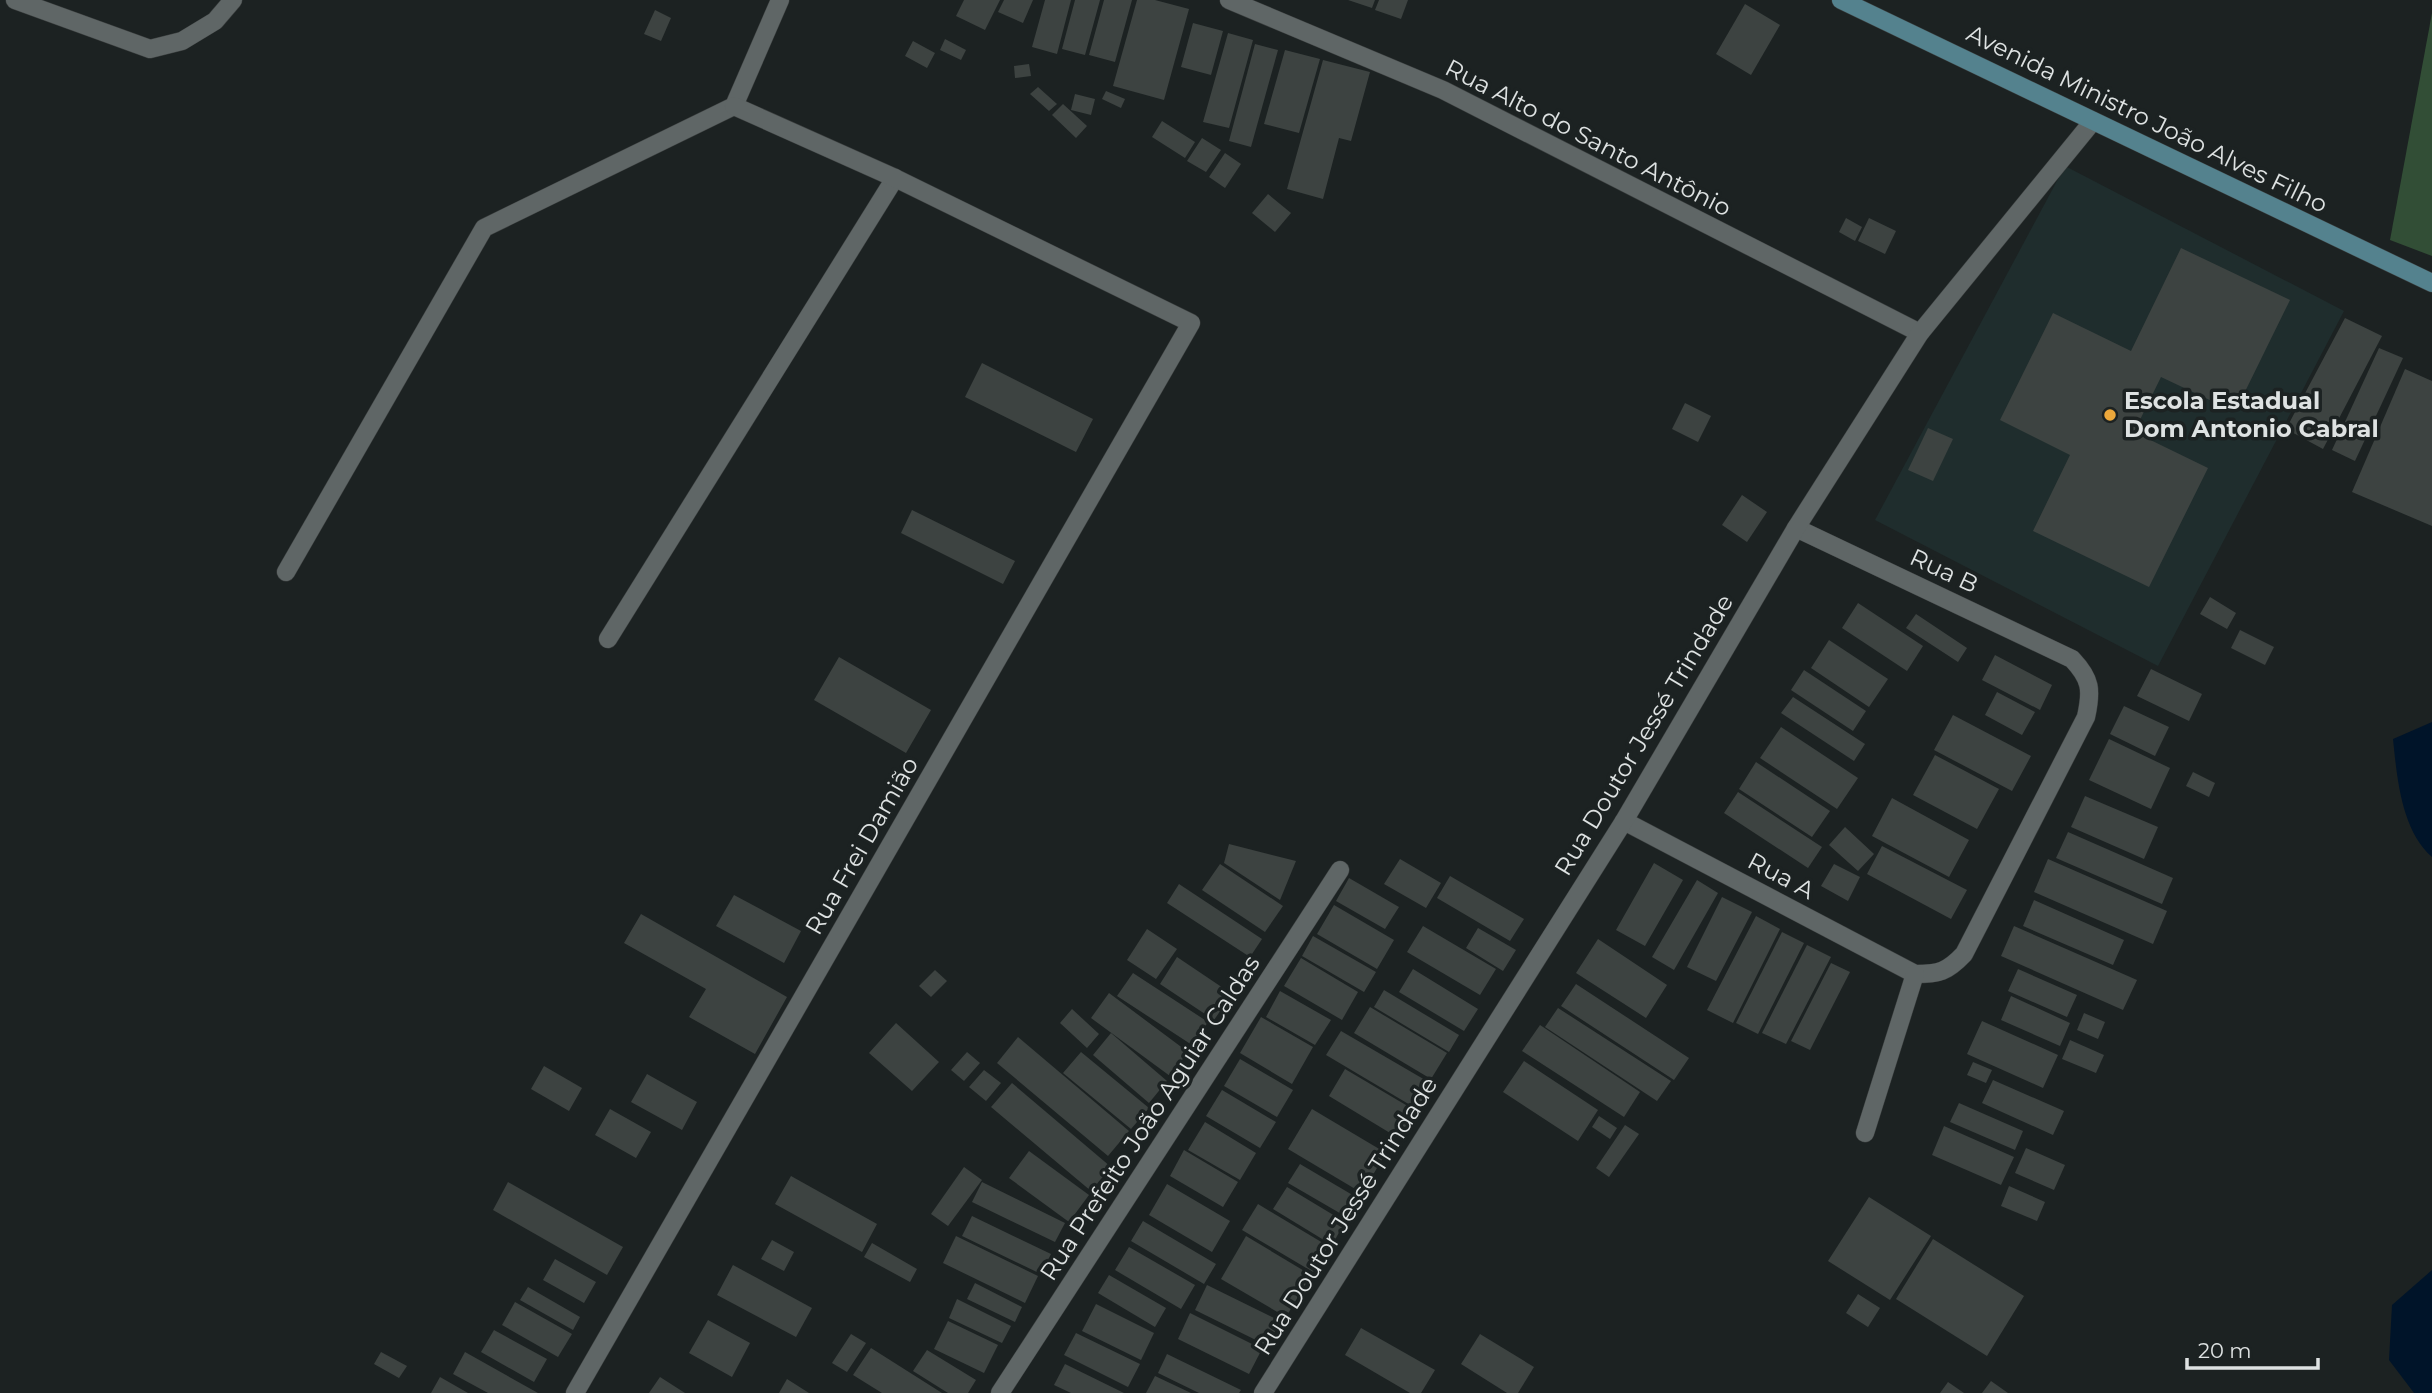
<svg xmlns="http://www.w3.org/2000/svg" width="2432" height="1393" font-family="Montserrat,sans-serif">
  <rect width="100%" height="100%" fill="#1c2222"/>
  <path fill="#1f2d2d" d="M2065 166 2344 311 2158 666 1875 520Z"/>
  <path fill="#324e36" d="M2432 13V256L2390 240Z"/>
  <g fill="#001429">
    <path d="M2432 722V857C2401 830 2397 777 2393 739Z"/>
    <path d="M2432 1270V1393H2414L2389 1360 2392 1305Z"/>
  </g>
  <g fill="#3d4341">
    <path d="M964 0H1000L985 30 956 16Z"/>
    <path d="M1004 0H1033L1023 23 998 12Z"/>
    <path d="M1045 0H1071L1057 54 1032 47Z"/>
    <path d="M1075 0H1100L1085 55 1062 49Z"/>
    <path d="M1104 0H1132L1115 62 1089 55Z"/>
    <path d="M1137 0H1155L1189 9 1164 100 1113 86Z"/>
    <path d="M1348 0H1375L1372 8Z"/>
    <path d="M1379 0H1408L1401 19 1375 10Z"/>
    <path d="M1745 4 1780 25 1751 75 1716 54Z"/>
    <path d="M655 10 671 18 661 41 644 34Z"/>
    <path d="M1193 23 1223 31 1211 75 1181 67Z"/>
    <path d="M1228 33 1253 40 1229 128 1203 122Z"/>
    <path d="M945 39 966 50 961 60 940 50Z"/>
    <path d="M913 41 935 53 927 68 905 56Z"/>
    <path d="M1255 44 1278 50 1251 147 1229 141Z"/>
    <path d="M1285 50 1320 59 1299 133 1264 124Z"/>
    <path d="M1323 60 1370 72 1351 141 1339 138 1323 199 1287 189Z"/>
    <path d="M1029 64 1031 76 1015 78 1014 66Z"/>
    <path d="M1038 87 1057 104 1049 111 1030 94Z"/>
    <path d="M1106 91 1125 99 1121 108 1102 99Z"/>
    <path d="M1075 94 1095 99 1091 115 1071 110Z"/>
    <path d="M1063 104 1087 126 1076 138 1052 115Z"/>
    <path d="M1162 121 1195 142 1185 158 1152 137Z"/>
    <path d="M1202 138 1221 150 1206 172 1187 161Z"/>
    <path d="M1225 153 1241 164 1225 188 1209 177Z"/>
    <path d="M1268 194 1291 213 1275 232 1252 213Z"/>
    <path d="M1846 218 1862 227 1855 241 1839 232Z"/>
    <path d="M1869 218 1896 231 1885 254 1858 241Z"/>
    <path d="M2181 248 2290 300 2235 412 2161 377 2134 432 2208 468 2149 587 2033 531 2070 455 2000 420 2053 313 2131 351Z"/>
    <path d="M2345 318 2382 336 2323 449 2286 429Z"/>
    <path d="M2379 348 2403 358 2355 461 2332 450Z"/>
    <path d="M982 363 1093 419 1076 452 965 397Z"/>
    <path d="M2405 369 2432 381V526L2352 492Z"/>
    <path d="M1685 403 1711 416 1698 442 1672 429Z"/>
    <path d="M1928 428 1953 439 1933 481 1908 470Z"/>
    <path d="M1742 495 1767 512 1747 542 1722 525Z"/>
    <path d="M912 510 1015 561 1003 584 901 533Z"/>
    <path d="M2210 597 2236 613 2227 629 2200 614Z"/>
    <path d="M1858 603 1923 646 1907 671 1842 628Z"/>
    <path d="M1916 614 1967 648 1958 662 1906 628Z"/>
    <path d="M2240 630 2274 647 2265 665 2231 648Z"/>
    <path d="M1829 640 1888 679 1869 707 1811 668Z"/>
    <path d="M1995 655 2052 685 2040 710 1982 680Z"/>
    <path d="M839 657 931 710 906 753 814 700Z"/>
    <path d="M2151 669 2202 694 2189 721 2137 696Z"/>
    <path d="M1804 670 1866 711 1853 731 1791 690Z"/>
    <path d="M1997 692 2035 712 2022 735 1985 715Z"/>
    <path d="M1793 697 1865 744 1854 761 1781 713Z"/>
    <path d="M2124 706 2169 727 2155 756 2110 734Z"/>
    <path d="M1953 715 2031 756 2012 791 1934 750Z"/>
    <path d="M1781 727 1858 778 1837 809 1760 758Z"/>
    <path d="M2109 739 2170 768 2151 809 2089 780Z"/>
    <path d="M1935 755 1999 789 1977 829 1913 795Z"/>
    <path d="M1756 762 1830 811 1812 837 1739 789Z"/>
    <path d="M2193 772 2215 783 2209 797 2186 786Z"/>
    <path d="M1738 792 1822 847 1808 868 1724 813Z"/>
    <path d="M2085 796 2158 827 2144 859 2071 827Z"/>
    <path d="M1892 798 1969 840 1949 877 1872 836Z"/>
    <path d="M1845 827 1874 854 1858 871 1829 845Z"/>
    <path d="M2068 832 2173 878 2162 904 2056 858Z"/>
    <path d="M1229 844 1296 861 1280 900 1224 863Z"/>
    <path d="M1882 846 1967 890 1951 919 1867 874Z"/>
    <path d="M1400 859 1441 883 1426 908 1384 884Z"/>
    <path d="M2048 859 2167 911 2153 944 2034 892Z"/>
    <path d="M1654 863 1683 880 1645 946 1616 930Z"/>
    <path d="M1220 864 1283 906 1265 932 1202 890Z"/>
    <path d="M1834 864 1860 877 1848 901 1821 886Z"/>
    <path d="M1450 876 1524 919 1510 941 1437 898Z"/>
    <path d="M1349 878 1399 907 1385 929 1336 901Z"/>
    <path d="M1697 880 1718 893 1674 970 1652 957Z"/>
    <path d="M1179 884 1262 939 1250 957 1167 903Z"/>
    <path d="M734 895 801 931 784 963 716 926Z"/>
    <path d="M1722 897 1752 912 1716 981 1687 967Z"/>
    <path d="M2034 900 2124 940 2113 965 2023 926Z"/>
    <path d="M1334 905 1394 940 1377 969 1317 934Z"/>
    <path d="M641 914 787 997 755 1054 689 1017 706 989 624 943Z"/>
    <path d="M1756 916 1780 929 1733 1023 1707 1010Z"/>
    <path d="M1423 926 1496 969 1480 995 1407 952Z"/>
    <path d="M2014 926 2137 980 2123 1010 2001 956Z"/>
    <path d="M1478 928 1516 950 1503 971 1466 948Z"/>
    <path d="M1147 929 1177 949 1156 979 1127 960Z"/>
    <path d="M1782 932 1804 943 1758 1034 1736 1023Z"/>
    <path d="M1313 936 1376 972 1364 992 1302 956Z"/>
    <path d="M1598 939 1667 985 1646 1018 1576 973Z"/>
    <path d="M1807 945 1831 957 1786 1044 1762 1033Z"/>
    <path d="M1177 957 1232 994 1214 1020 1160 984Z"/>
    <path d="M1301 958 1358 992 1342 1020 1284 986Z"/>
    <path d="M1831 963 1850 972 1810 1050 1791 1041Z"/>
    <path d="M1413 969 1478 1009 1464 1031 1399 992Z"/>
    <path d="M2018 969 2077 995 2067 1017 2008 991Z"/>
    <path d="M935 970 947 981 931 997 919 986Z"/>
    <path d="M1133 973 1208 1022 1192 1045 1117 996Z"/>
    <path d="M1576 984 1689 1058 1674 1080 1561 1006Z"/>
    <path d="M1384 990 1459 1035 1449 1052 1374 1007Z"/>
    <path d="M1280 991 1331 1020 1315 1045 1266 1017Z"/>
    <path d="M1109 993 1188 1052 1170 1076 1091 1018Z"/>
    <path d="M2011 996 2070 1023 2060 1046 2001 1020Z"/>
    <path d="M1370 1007 1447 1053 1431 1079 1354 1033Z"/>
    <path d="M1558 1008 1671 1081 1657 1101 1545 1027Z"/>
    <path d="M1072 1009 1099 1034 1087 1048 1060 1023Z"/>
    <path d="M2084 1013 2105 1022 2098 1039 2077 1030Z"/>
    <path d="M1261 1017 1313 1047 1292 1084 1240 1053Z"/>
    <path d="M1982 1021 2058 1055 2043 1088 1967 1054Z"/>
    <path d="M896 1023 939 1062 912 1091 869 1053Z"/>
    <path d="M1540 1025 1640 1092 1624 1117 1522 1051Z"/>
    <path d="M1341 1031 1432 1084 1417 1109 1326 1055Z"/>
    <path d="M1111 1033 1167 1081 1149 1103 1093 1055Z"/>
    <path d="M1018 1037 1129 1131 1108 1156 997 1063Z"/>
    <path d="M2070 1040 2104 1055 2096 1073 2062 1059Z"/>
    <path d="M967 1052 980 1063 964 1081 951 1070Z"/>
    <path d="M1081 1052 1149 1108 1131 1129 1063 1073Z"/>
    <path d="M1240 1059 1293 1090 1277 1117 1224 1086Z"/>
    <path d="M1524 1061 1598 1110 1578 1141 1503 1092Z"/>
    <path d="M1973 1062 1992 1070 1986 1083 1967 1075Z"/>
    <path d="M544 1066 582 1088 569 1111 531 1089Z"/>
    <path d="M1345 1069 1416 1111 1400 1139 1329 1096Z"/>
    <path d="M984 1070 1001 1083 986 1101 969 1087Z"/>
    <path d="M647 1074 697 1102 682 1130 631 1102Z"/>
    <path d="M1993 1080 2064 1111 2053 1135 1982 1103Z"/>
    <path d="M1012 1083 1111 1167 1091 1191 991 1107Z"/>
    <path d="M1222 1090 1276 1122 1260 1148 1206 1116Z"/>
    <path d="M1959 1103 2023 1131 2015 1150 1950 1122Z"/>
    <path d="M610 1109 651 1132 636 1158 595 1135Z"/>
    <path d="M1312 1109 1386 1153 1362 1193 1288 1149Z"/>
    <path d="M1599 1116 1617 1128 1610 1139 1592 1127Z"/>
    <path d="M1205 1122 1256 1153 1240 1180 1188 1150Z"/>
    <path d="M1625 1125 1639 1134 1609 1177 1596 1168Z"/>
    <path d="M1944 1126 2014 1157 2001 1185 1932 1155Z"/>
    <path d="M2026 1148 2065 1165 2054 1190 2015 1173Z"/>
    <path d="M1184 1150 1238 1182 1223 1207 1170 1176Z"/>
    <path d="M1029 1151 1089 1195 1069 1222 1009 1178Z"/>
    <path d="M1300 1164 1361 1200 1350 1219 1288 1183Z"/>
    <path d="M964 1167 982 1180 948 1226 931 1214Z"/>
    <path d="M791 1176 877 1224 862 1252 775 1204Z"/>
    <path d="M508 1182 623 1247 607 1275 493 1210Z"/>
    <path d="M982 1182 1065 1223 1055 1242 972 1202Z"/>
    <path d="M1167 1184 1230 1221 1212 1252 1149 1215Z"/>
    <path d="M2009 1186 2045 1202 2037 1221 2001 1206Z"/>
    <path d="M1287 1187 1345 1222 1332 1245 1273 1209Z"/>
    <path d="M1869 1197 1931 1236 1890 1300 1828 1261Z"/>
    <path d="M1258 1204 1328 1246 1313 1272 1242 1230Z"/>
    <path d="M972 1216 1051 1254 1041 1274 962 1236Z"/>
    <path d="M1143 1221 1216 1264 1204 1284 1131 1241Z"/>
    <path d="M956 1236 1038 1276 1025 1303 943 1263Z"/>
    <path d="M1246 1236 1311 1275 1286 1317 1221 1279Z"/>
    <path d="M1933 1239 2024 1296 1987 1356 1896 1299Z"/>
    <path d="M772 1240 794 1252 784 1271 761 1259Z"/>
    <path d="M872 1243 917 1269 910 1282 864 1257Z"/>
    <path d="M1129 1247 1195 1285 1181 1309 1115 1270Z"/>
    <path d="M555 1259 596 1282 584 1303 543 1280Z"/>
    <path d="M733 1265 812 1308 796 1337 717 1295Z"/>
    <path d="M1109 1275 1166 1308 1155 1327 1098 1293Z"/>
    <path d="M975 1283 1022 1307 1015 1322 967 1299Z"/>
    <path d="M1207 1285 1280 1321 1268 1346 1195 1310Z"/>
    <path d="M528 1287 580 1317 573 1330 520 1300Z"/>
    <path d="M1858 1294 1880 1308 1868 1327 1846 1313Z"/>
    <path d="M957 1299 1011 1326 1002 1343 949 1318Z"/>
    <path d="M515 1302 572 1334 558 1357 502 1325Z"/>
    <path d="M1096 1304 1154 1333 1141 1360 1082 1331Z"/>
    <path d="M1190 1313 1262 1349 1249 1374 1178 1339Z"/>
    <path d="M708 1320 750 1343 732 1377 689 1353Z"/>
    <path d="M948 1321 998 1345 984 1373 934 1349Z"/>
    <path d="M1361 1328 1435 1370 1421 1393H1410L1345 1355Z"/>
    <path d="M494 1330 547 1359 534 1382 481 1352Z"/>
    <path d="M1076 1333 1140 1364 1128 1387 1064 1355Z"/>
    <path d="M851 1334 866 1343 847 1372 832 1363Z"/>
    <path d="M1480 1334 1534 1367 1518 1393H1507L1461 1364Z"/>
    <path d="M871 1348 942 1393H882L853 1375Z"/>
    <path d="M927 1350 976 1380 968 1393H948L913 1371Z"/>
    <path d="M381 1352 407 1366 399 1378 374 1364Z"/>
    <path d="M465 1352 538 1393H488L453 1374Z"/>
    <path d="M1167 1354 1241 1390 1239 1393H1199L1158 1373Z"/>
    <path d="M1065 1364 1124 1393H1071L1054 1385Z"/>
    <path d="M1155 1376 1191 1393H1146Z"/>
    <path d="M440 1377 468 1393H431Z"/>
    <path d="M660 1377 685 1393H649Z"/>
    <path d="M787 1379 809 1393H779Z"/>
    <path d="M1991 1381 2008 1393H1982Z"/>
    <path d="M1948 1382 1964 1393H1940Z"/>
  </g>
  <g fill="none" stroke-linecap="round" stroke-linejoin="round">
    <defs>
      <path id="service" d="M15 0 150 49 182 41 215 21 233 0"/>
      <g id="minor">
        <path d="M1229 0 1443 90 1920 333"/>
        <path d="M286 572 484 228 734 106 780 0"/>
        <path d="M608 639 895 178"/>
        <path d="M1624 821 1915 974C1939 974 1947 972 1964 954L2086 717C2092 690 2091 679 2072 659L1796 528"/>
        <path d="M1865 1133 1915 974"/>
        <path d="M575 1393 1191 323 895 178 734 106"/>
        <path d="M1000 1393 1340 870"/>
        <path d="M1263 1393 1624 821 1796 528 1920 333 2093 121"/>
      </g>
      <path id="secondary" d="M1841 0 2432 283"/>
    </defs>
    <use href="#service" stroke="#3b3f3f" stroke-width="19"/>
    <use href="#minor" stroke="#3b3f3f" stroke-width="19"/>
    <use href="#secondary" stroke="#3b3f3f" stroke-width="19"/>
    <use href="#service" stroke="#5f6666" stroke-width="18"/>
    <use href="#minor" stroke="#5f6666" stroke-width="18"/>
    <use href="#secondary" stroke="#54828e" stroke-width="18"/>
  </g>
  <circle fill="#eda83b" stroke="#1c2222" stroke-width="2.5" cx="2110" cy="415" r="7"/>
  <g text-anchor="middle" stroke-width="7" stroke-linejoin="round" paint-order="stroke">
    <g font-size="24" fill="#dee2e2" stroke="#1c2222">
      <text transform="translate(2147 119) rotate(26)" y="8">Avenida Ministro João Alves Filho</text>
      <text transform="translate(1588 138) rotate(27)" y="8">Rua Alto do Santo Antônio</text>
      <text transform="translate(1944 571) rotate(25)" y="8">Rua B</text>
      <text transform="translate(1644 735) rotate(-59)" y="8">Rua Doutor Jessé Trindade</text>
      <text transform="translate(862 846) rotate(-60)" y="8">Rua Frei Damião</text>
      <text transform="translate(1781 876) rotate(28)" y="8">Rua A</text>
      <text transform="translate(1150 1118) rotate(-57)" y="8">Rua Prefeito João Aguiar Caldas</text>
      <text transform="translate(1346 1216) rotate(-58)" y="8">Rua Doutor Jessé Trindade</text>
    </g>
    <g font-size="24" font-weight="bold" fill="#dee2e2" stroke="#1c2222" text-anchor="start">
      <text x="2124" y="409">Escola Estadual<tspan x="2124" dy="28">Dom Antonio Cabral</tspan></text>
    </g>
  </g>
  <path d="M2187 1358v10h131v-10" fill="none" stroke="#dee2e2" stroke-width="3.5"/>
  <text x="2198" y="1358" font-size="21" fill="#dee2e2" stroke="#1c2222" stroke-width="5" paint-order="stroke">20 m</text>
</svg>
